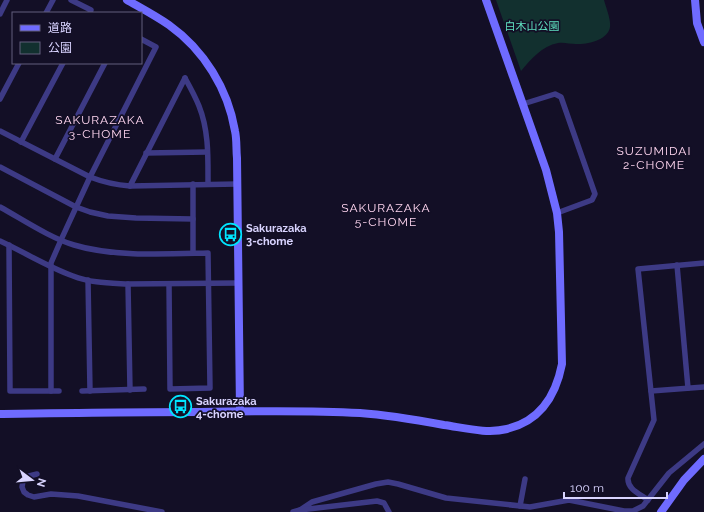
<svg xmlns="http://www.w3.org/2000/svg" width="704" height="512" font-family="Raleway,'Noto Sans JP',sans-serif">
  <rect width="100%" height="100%" fill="#130f26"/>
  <path fill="#12302f" d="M496 0H604C606 8 611 19 610 27 608 40 587 45 576 44 570 44 564 42 558 43 542 46 531 59 521 71Z"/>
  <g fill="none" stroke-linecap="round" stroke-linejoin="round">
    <g stroke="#3d3a85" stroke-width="5.5">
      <path d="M71 0 91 10 90 13"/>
      <path d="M46 13 53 0"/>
      <path d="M0 14 7 0"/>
      <path d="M185 78C190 87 195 96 199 106 209 131 208 158 208 184"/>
      <path d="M0 99 19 63"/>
      <path d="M523 104 555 94 561 97 595 194 592 200 557 213"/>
      <path d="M0 131 90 177C103 182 116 185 130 186L237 184"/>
      <path d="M21 142 63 63"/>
      <path d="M146 153 207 152"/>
      <path d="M55 159 105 63"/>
      <path d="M0 167 76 207 90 212 108 216 136 218 193 219"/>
      <path d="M193 184V253"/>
      <path d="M130 186 185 78"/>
      <path d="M0 207C22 219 50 238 74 245 113 257 167 254 208 253L210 388 170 389 169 284"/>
      <path d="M0 241C24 252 48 267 73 276 90 283 110 283 128 284L239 283"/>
      <path d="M9 245 10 391H59"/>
      <path d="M677 265 688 388"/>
      <path d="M88 280 90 391"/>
      <path d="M128 284 130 390"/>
      <path d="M51 391V263L61 240 90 177 156 47 141 39"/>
      <path d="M82 391 144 389"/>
      <path d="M651 391 704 387"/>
      <path d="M37 474 29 476 23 481 22 487 24 492 28 495 34 497 51 494 78 496 162 512"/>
      <path d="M648 500C640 494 627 489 628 478L654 420 638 269 704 263"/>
      <path d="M520 506 525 479"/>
      <path d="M300 510 312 502 376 484 388 482 398 484 446 498 465 500 530 507 569 500 624 511H633L643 506 669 473 704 444"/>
      <path d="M293 512 300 510 377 501 384 503 389 512"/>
    </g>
    <g stroke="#6f6bff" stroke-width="8">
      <path d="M127 0C141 8 156 16 169 25 204 50 228 89 235 131 237 140 236 149 237 158L240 411"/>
      <path d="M695 0 697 23 704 42"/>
      <path d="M0 414C67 413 133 412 200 412 253 411 307 410 360 413 389 415 417 420 444 425 465 428 487 434 507 429 540 421 556 395 562 364L559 232 557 213 546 170 486 0"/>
      <path d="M661 512 684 480 704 459"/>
    </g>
  </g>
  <defs>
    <symbol id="bus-ring" viewBox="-11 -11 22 22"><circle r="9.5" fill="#130f26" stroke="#00e5ff" stroke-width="1.5"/><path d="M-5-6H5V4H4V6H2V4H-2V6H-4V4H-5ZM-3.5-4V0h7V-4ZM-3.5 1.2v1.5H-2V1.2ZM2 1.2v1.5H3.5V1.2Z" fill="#00e5ff"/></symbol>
  </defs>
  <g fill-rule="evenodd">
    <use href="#bus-ring" x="218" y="222" width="25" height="25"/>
    <use href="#bus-ring" x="168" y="394" width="25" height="25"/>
  </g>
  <g text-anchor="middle" stroke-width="3.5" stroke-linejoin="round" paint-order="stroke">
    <g font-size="11" fill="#5fe0c0" stroke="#130f26">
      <text x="532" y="30">白木山公園</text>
    </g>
    <g font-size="11" font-weight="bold" fill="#d9d4ff" stroke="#130f26" text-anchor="start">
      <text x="246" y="232">Sakurazaka<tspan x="246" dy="13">3-chome</tspan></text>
      <text x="196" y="405">Sakurazaka<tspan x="196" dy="13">4-chome</tspan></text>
    </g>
    <g font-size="12" letter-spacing="1" fill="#ffd6f0" stroke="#130f26">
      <text x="100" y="124">SAKURAZAKA<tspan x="100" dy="14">3-CHOME</tspan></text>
      <text x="654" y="155">SUZUMIDAI<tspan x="654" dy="14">2-CHOME</tspan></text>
      <text x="386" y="212">SAKURAZAKA<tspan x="386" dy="14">5-CHOME</tspan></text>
    </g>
  </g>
  <rect x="12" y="12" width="130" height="52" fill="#130f26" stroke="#625e7d"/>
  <rect x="20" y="25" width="20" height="6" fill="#6f6bff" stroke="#625e7d"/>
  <text x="48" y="32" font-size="12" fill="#d9d4ff">道路</text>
  <rect x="20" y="42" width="20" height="12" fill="#12302f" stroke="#625e7d"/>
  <text x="48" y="52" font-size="12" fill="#d9d4ff">公園</text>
  <g transform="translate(32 480) rotate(106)" stroke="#130f26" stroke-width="3" paint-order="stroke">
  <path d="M0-3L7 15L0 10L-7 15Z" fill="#d9d4ff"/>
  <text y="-6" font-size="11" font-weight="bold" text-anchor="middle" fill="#d9d4ff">N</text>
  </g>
  <path d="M564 492v6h103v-6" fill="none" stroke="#d9d4ff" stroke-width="2"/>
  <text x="570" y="492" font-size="12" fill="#d9d4ff" stroke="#130f26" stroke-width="3" paint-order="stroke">100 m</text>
</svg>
